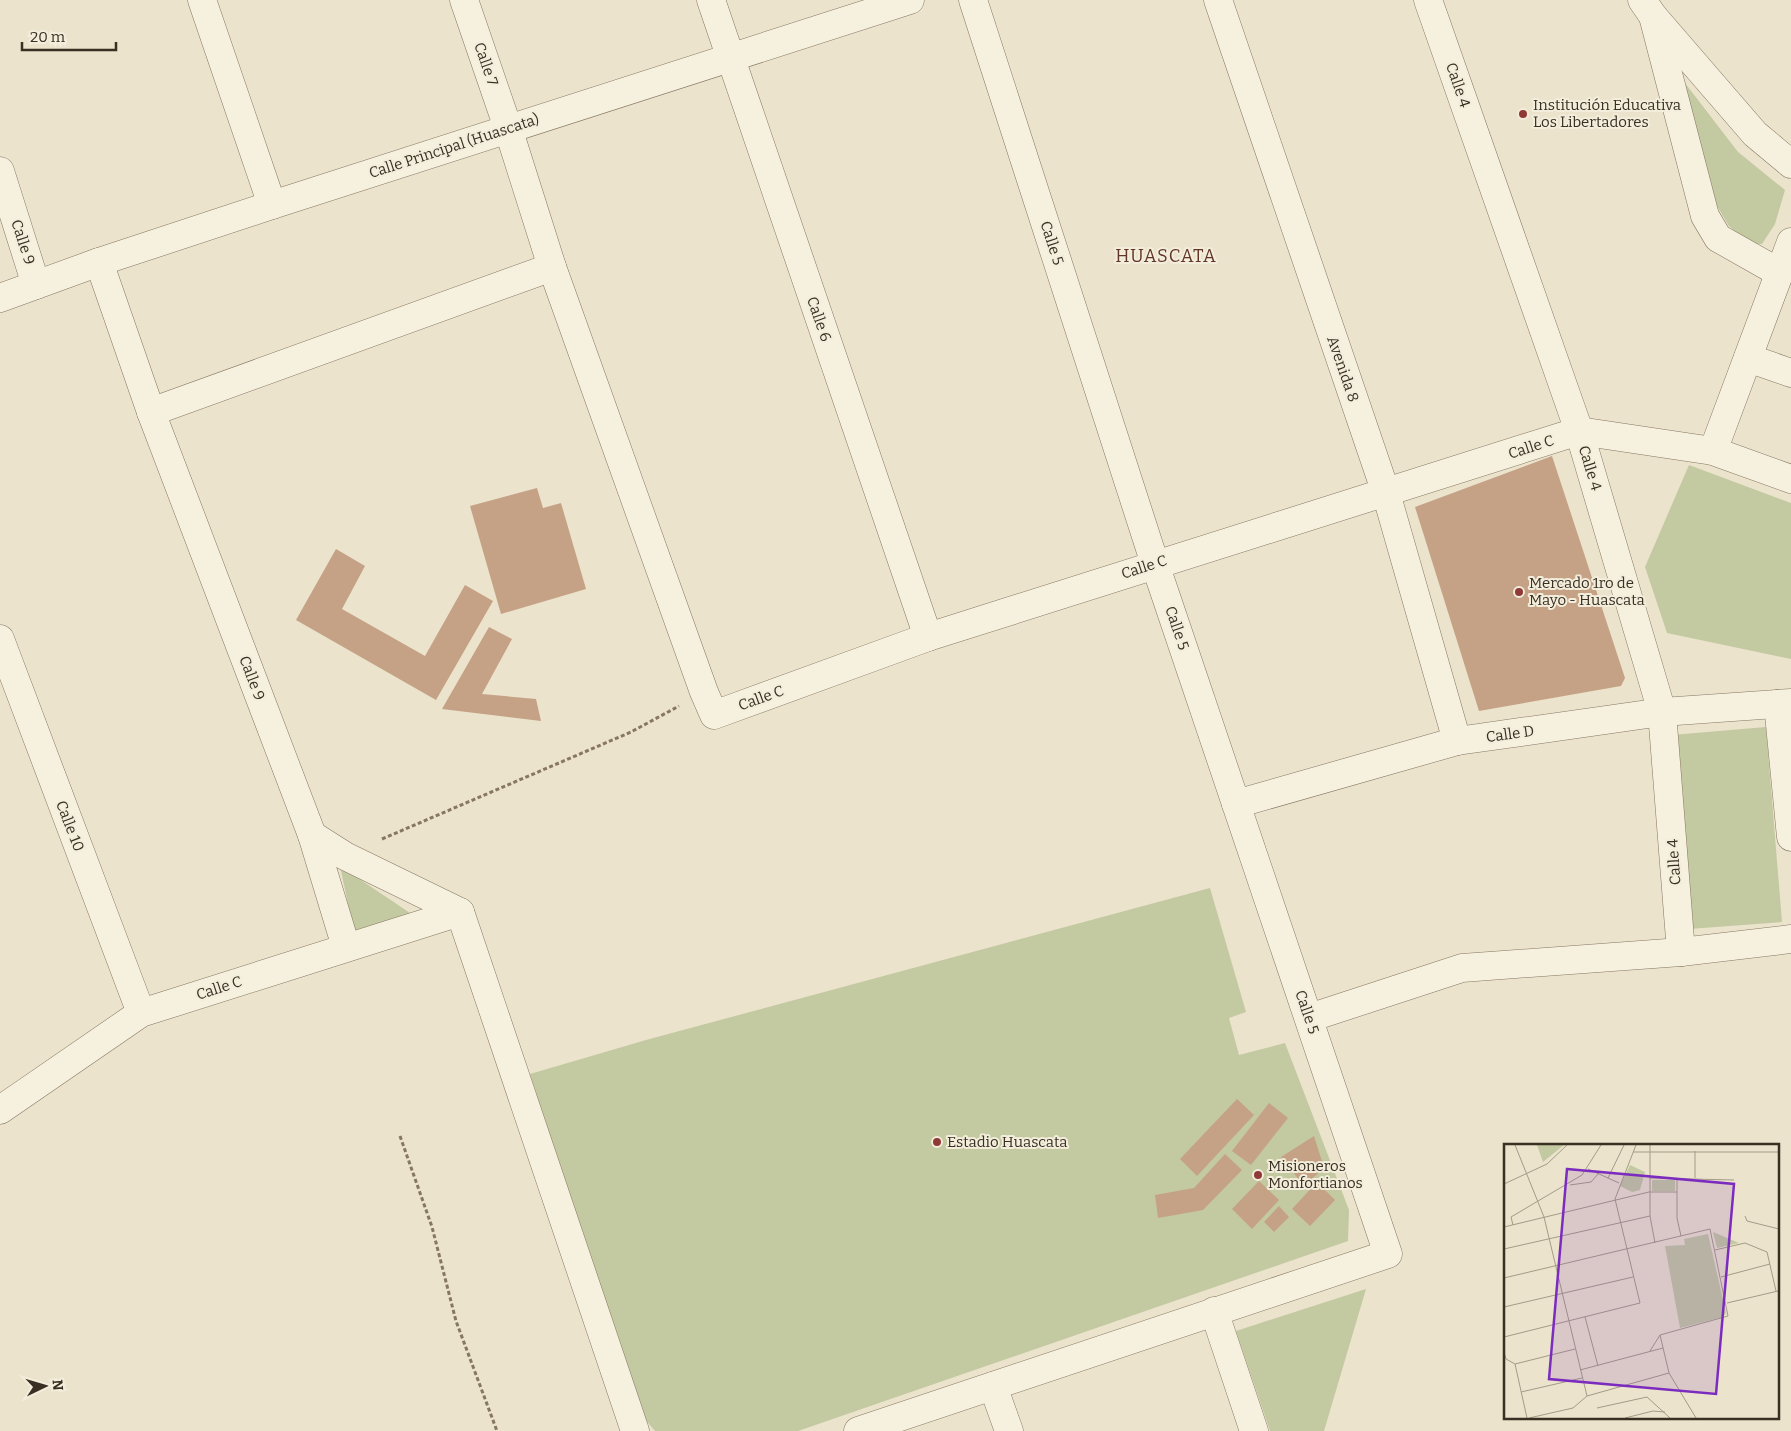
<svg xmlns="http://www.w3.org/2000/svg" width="1791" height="1431" font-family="Bitter,serif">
  <rect width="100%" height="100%" fill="#ebe3cc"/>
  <g fill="#c3c9a1">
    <path d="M1678 74 1738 152 1785 190 1775 224 1762 244H1756L1742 237 1729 226 1714 201Z"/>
    <path d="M1689 465 1791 503V659L1667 633 1645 567Z"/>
    <path d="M1766 727 1782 922 1689 929 1672 735Z"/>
    <path d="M340 866 410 913 354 932Z"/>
    <path d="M1210 888 1246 1012 1229 1018 1239 1055 1285 1043 1349 1210 1348 1241 798 1431H655L637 1410 530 1074 646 1040Z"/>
    <path d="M1366 1289 1324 1431H1270L1236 1331Z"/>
  </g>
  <g fill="#c5a286">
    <path d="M1552 456 1625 678 1621 686 1479 711 1415 507Z"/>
    <path d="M537 488 543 508 561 503 586 589 501 614 470 506Z"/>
    <path d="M336 549 365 566 342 609 425 656 465 585 493 601 436 700 296 620Z"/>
    <path d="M489 627 512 639 482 694 536 699 541 721 442 709Z"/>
    <path d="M1237 1099 1254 1115 1197 1176 1180 1159Z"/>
    <path d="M1269 1103 1288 1118 1251 1165 1232 1151Z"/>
    <path d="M1314 1136 1324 1168 1304 1186 1281 1157Z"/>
    <path d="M1225 1154 1242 1170 1203 1210 1158 1218 1155 1195 1194 1188Z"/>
    <path d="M1259 1181 1279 1200 1252 1229 1232 1209Z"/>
    <path d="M1317 1182 1335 1200 1310 1226 1292 1209Z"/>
    <path d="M1279 1206 1289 1217 1274 1232 1264 1222Z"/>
  </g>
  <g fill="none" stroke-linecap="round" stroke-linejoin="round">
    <defs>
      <g id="street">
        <path d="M202 0 272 205"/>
        <path d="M464 0 508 128 552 267 704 692 714 715 928 637 1579 431 1713 451 1791 479"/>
        <path d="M711 0 928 637"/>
        <path d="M1218 0 1386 493 1457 741"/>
        <path d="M1428 0 1579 431 1662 712 1681 952"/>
        <path d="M1642 0 1653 16 1755 134 1791 164"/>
        <path d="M1653 16 1705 216 1718 238 1780 273"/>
        <path d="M0 171 36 285"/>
        <path d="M99 262 151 412 312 835 346 947"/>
        <path d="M0 298 99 262 272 205 910 0"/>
        <path d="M1748 358 1791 373"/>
        <path d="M151 412 552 267"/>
        <path d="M1713 451 1791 242"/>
        <path d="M0 639 141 1013"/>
        <path d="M1778 704 1791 837"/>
        <path d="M1236 804 1457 741 1662 712 1791 703"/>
        <path d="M312 835 345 856 460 912 635 1431"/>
        <path d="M1309 1018 1462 968 1681 952 1791 939"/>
        <path d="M0 1110 141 1013 460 912"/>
        <path d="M1214 1311 1254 1431"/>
        <path d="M993 1386 1009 1431"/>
        <path d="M858 1431 1388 1254 1155 564 973 0"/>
      </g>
    </defs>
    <use href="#street" stroke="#877762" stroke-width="29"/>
    <g stroke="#877762" stroke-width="3" stroke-dasharray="4 2.5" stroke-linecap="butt">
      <path d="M382 839 631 732 679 706"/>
      <path d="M400 1136 432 1227 456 1321 497 1431"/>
    </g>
    <use href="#street" stroke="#f6f0df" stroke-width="28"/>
  </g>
  <g fill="#903937" stroke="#f3eddb" stroke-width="2">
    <circle cx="1523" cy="114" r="5"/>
    <circle cx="1519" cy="592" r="5"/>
    <circle cx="937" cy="1142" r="5"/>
    <circle cx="1258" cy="1175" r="5"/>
  </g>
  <g text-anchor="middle" stroke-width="4" stroke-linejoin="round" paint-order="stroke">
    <g font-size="15" fill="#392f23" stroke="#f3eddb">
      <text transform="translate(486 64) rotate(71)" y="5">Calle 7</text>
      <text transform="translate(1458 85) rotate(71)" y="5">Calle 4</text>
      <text transform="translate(454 146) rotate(-18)" y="5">Calle Principal (Huascata)</text>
      <text transform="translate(23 242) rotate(72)" y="5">Calle 9</text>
      <text transform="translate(1052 243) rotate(72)" y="5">Calle 5</text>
      <text transform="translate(819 319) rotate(71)" y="5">Calle 6</text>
      <text transform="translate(1343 369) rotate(71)" y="5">Avenida 8</text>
      <text transform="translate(1531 447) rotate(-18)" y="5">Calle C</text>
      <text transform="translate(1590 468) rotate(73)" y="5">Calle 4</text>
      <text transform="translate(1144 567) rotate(-18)" y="5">Calle C</text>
      <text transform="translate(1177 628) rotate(71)" y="5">Calle 5</text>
      <text transform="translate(252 678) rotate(69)" y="5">Calle 9</text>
      <text transform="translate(761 698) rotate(-20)" y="5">Calle C</text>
      <text transform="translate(1510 734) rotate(-8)" y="5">Calle D</text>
      <text transform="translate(70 826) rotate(69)" y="5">Calle 10</text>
      <text transform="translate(1674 862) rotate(-94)" y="5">Calle 4</text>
      <text transform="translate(219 988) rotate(-18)" y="5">Calle C</text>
      <text transform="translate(1307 1012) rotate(71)" y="5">Calle 5</text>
    </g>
    <g font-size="15" fill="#392f23" stroke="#f3eddb" text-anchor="start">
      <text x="1533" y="110">Institución Educativa<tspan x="1533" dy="17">Los Libertadores</tspan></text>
      <text x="1529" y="588">Mercado 1ro de<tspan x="1529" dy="17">Mayo - Huascata</tspan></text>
      <text x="947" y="1147">Estadio Huascata</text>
      <text x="1268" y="1171">Misioneros<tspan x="1268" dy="17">Monfortianos</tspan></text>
    </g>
    <g font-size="18" letter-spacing="1" fill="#623527" stroke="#f3eddb">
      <text x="1166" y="262">HUASCATA</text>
    </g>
  </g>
  <g transform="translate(1504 1144)">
    <rect width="275" height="275" fill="#ebe3cc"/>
    <path d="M33 1H60L39 18ZM126 21 141 28 136 46 128 48 116 42ZM148 36H171V47H148ZM209 88 235 99 213 104ZM204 90 222 169 219 173 176 184 161 102 181 101 180 95Z" fill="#c3c9a1"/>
    <path fill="none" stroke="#a49b88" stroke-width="1" d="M11 1 40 73 83 252M146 1V72L151 99M129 8H275M84 25 115 39M104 34 120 1M145 34 230 36M173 34V74L177 92M191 34V7M0 40 43 20 63 1M66 41 87 38 95 29M241 72 243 77 275 85M9 81 7 73 78 31 97 1M0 83 145 48H173M0 105 146 72M211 106 241 99 263 108 272 147M217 133 266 120M0 134 206 85 224 172 156 191 146 207M223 159 274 147M0 163 129 133M81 173 94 222M156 191 165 229 192 274M0 193 136 159 111 55 132 1M0 208 2 215 11 220 23 274M11 220 71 205M76 226 159 204M17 248 78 234M93 264 143 253 166 274M25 274 69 264 83 252 165 229M121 274 149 267 161 268"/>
    <path fill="#7b2cbf" fill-opacity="0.15" stroke="#7b2cbf" stroke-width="2.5" d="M63 25 230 40 212 250 45 235Z"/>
    <rect width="275" height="275" fill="none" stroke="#392f23" stroke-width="2.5"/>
  </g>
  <g transform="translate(45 1386) rotate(85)" stroke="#f3eddb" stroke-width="4" paint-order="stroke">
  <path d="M0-4L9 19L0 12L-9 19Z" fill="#392f23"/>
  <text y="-8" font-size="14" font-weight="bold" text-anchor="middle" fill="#392f23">N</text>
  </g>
  <path d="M22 42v8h94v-8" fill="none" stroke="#392f23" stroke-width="2.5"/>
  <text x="30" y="42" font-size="15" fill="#392f23" stroke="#f3eddb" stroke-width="4" paint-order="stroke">20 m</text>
</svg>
